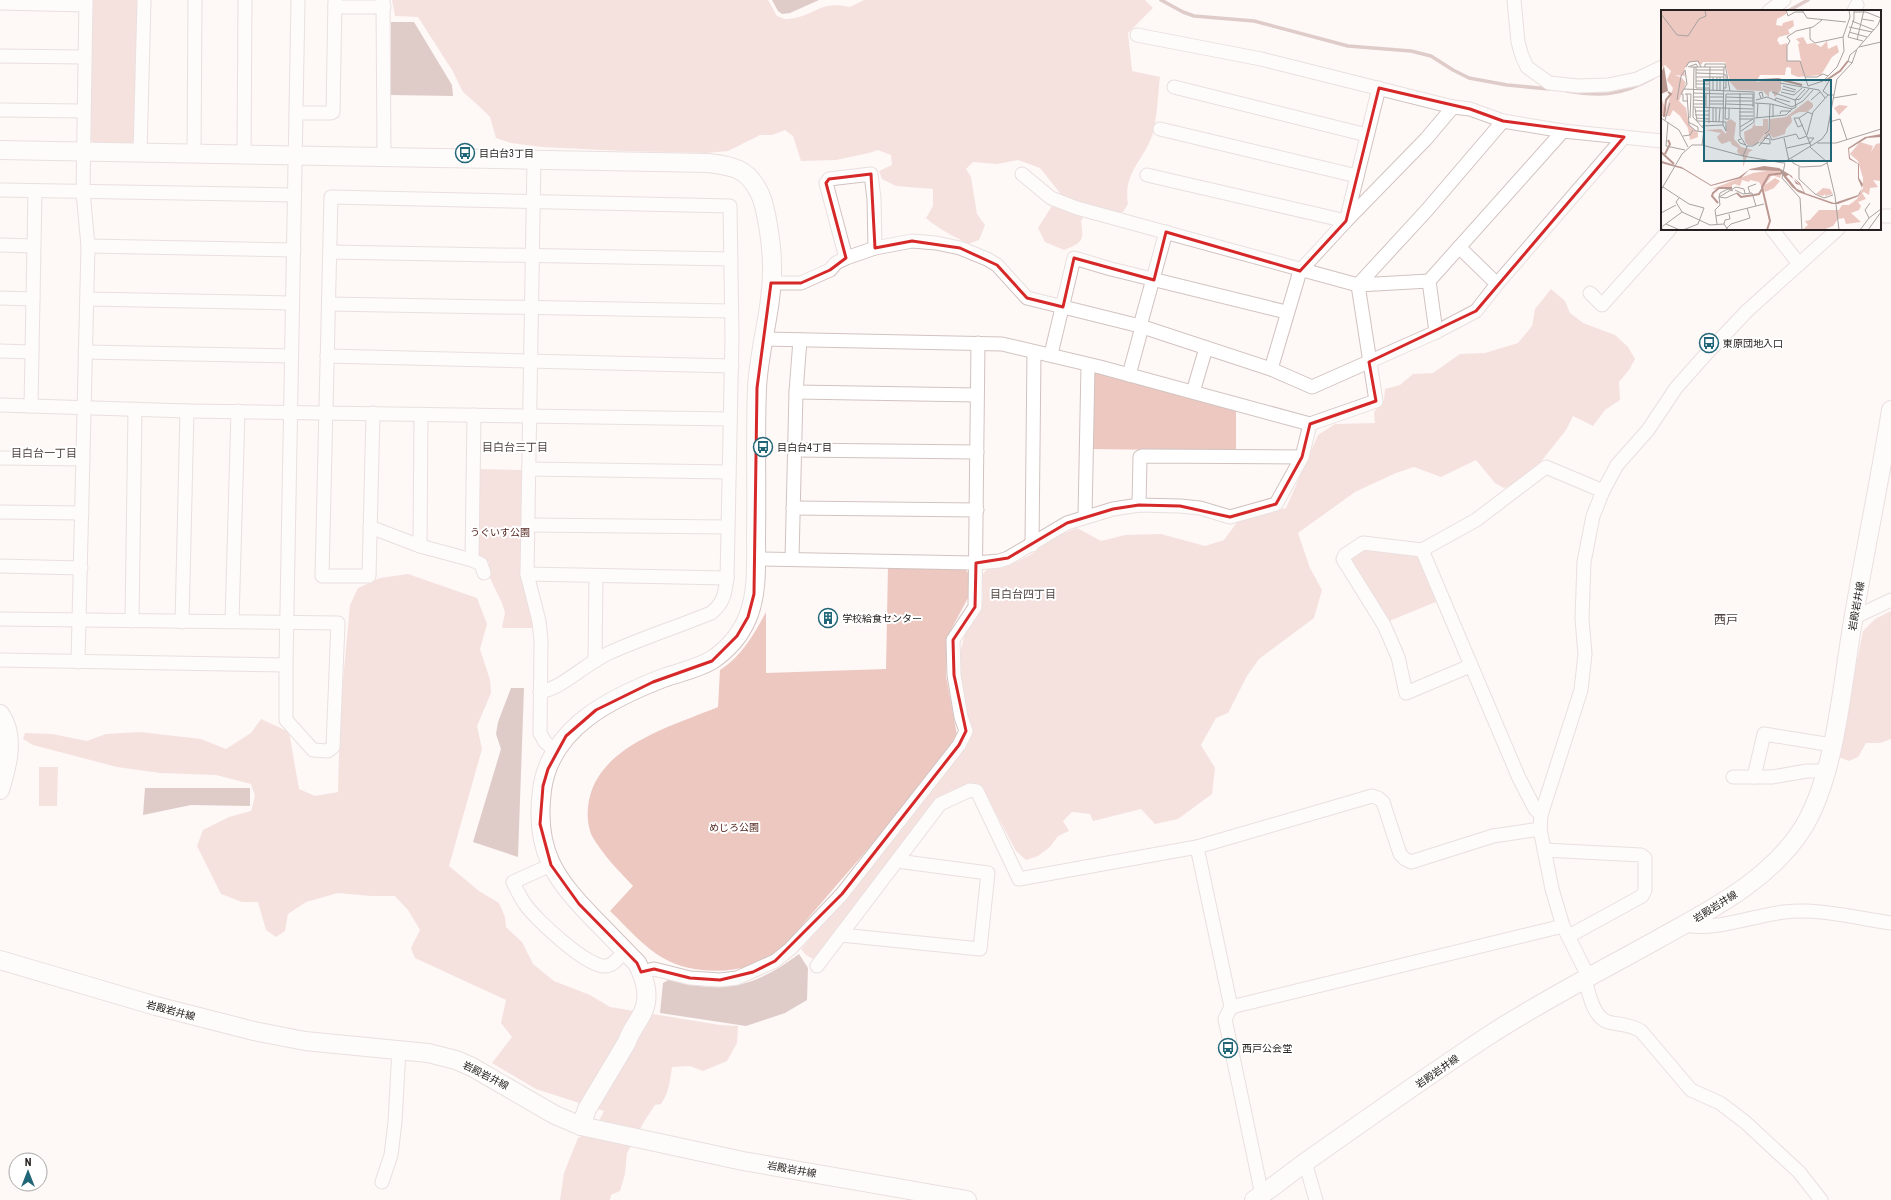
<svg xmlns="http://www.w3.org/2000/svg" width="1891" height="1200" font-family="'Roboto Condensed','Noto Sans JP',sans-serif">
  <rect width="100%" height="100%" fill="#fef8f7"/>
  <g fill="#ecc8c1">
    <path d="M93 0H138L136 140 133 143 93 142 89 139Z"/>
    <path d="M392 0H768L777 16C781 17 784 20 788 19 815 17 818 0 850 7L864 0H1145L1153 8 1128 33 1132 71 1160 77C1158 93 1157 122 1152 136 1143 161 1123 173 1128 204L1123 212 1113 213 1089 209 1081 221C1084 241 1083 242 1064 250L1045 242 1038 228 1060 193 1040 168 1018 160 997 164 973 162 966 169 971 177 977 214 985 225 979 240 968 244C954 236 938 229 926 218L933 206V189L896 186 882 179 879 171 892 165 891 155 878 150 869 153 836 160 801 161 793 136 785 130 772 135H760L728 151 706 153 623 151 542 147 511 143 496 138 490 117 480 107 463 92 452 70 418 17 395 16Z"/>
    <path d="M1551 289 1565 301 1570 313 1583 323 1615 335 1628 347 1635 359 1629 370 1619 382 1620 400 1605 410 1593 426 1573 416 1566 430 1532 473 1517 484 1504 488 1495 483 1476 460 1441 477 1414 467 1396 473 1355 492 1298 533 1310 568 1322 590 1314 618 1259 659 1247 676 1228 713 1216 718 1201 745 1215 768 1212 794 1178 819 1155 824 1141 809 1093 821 1090 814 1072 812 1063 821 1069 831 1058 836 1050 847 1038 856 1026 860 1016 851 982 787 972 785 927 812 813 959 806 955 801 949 865 876 960 750 970 741V729L962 701 960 653 965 634 981 609 983 596 982 575 987 569 1010 565 1030 555 1055 537 1077 528 1101 541 1125 535 1161 534 1205 546 1224 540 1238 521 1286 508 1318 435 1335 424 1375 423 1374 412 1384 400 1385 389 1400 385 1413 374 1433 373 1460 354 1485 353 1518 343 1532 326 1535 309Z"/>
    <path d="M1094 369 1236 409V451L1090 449Z"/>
    <path d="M479 469 523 470 535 628H502L505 613 502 603 489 576V562L482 559 477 553Z"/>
    <path d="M1364 546 1415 551 1438 601 1387 622 1347 557Z"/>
    <path d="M888 566 960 567 965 569 969 574 968 598 947 637 946 676 957 735 905 806 778 953C770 957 761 963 753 965 725 974 689 973 663 958 642 946 627 927 610 911L633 886C618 870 603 855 592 836 588 828 587 815 588 807 594 747 670 727 718 707L720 670C742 656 754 634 766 612V673L886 669Z"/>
    <path d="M408 574 477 598 487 624 480 649 490 680 491 693 477 726 482 749 449 866 479 891 499 903 505 917 506 927 522 942 533 964 554 981 590 995 610 1007 720 1025 738 1026 737 1043 727 1061 703 1071 690 1066 672 1067C670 1081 669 1092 661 1104L655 1105 645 1120 627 1153 625 1174 620 1191 611 1195 610 1200H560L564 1173 578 1138 596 1127 604 1111 536 1089 492 1063 512 1037 501 1023 506 1000 415 958 411 948 420 930 408 910 395 896H371L338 893 306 902 288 914 285 931 276 937 266 930 258 902H242L221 894 197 846 203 830 229 817 251 811 255 796 251 784 216 775 160 773 117 767 33 745 23 739 25 733 52 734 87 741 106 734 140 732 201 739 226 749 251 733 261 719 289 732 299 789 315 796 338 792 340 713 350 605 358 588 380 578Z"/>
    <path d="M1891 611V739L1880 743H1866L1858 757 1849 761 1836 756 1847 711 1863 631 1875 619Z"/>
    <path d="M39 767H58L57 806H39Z"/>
  </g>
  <g fill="#ba9891">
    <path d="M772 0H819L790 13 782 14 778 11Z"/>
    <path d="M391 22H414L452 85 453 96 391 95Z"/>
    <path d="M511 688H524L518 857 473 842 501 749 496 734 498 722Z"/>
    <path d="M145 788H250V806L191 805 143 815Z"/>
    <path d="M799 954 808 968 807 1000 785 1013 746 1026 660 1013 663 983 670 979C721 996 757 986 799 954Z"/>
  </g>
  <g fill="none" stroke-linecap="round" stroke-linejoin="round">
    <g stroke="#ba9891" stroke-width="3.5">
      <path d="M1161 0 1183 12 1194 16 1254 21 1348 46 1411 51 1431 56 1453 70 1469 78 1507 85 1549 89"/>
      <path d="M1788 11 1808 0"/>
      <path d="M1567 91C1602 97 1622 95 1653 78"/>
    </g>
    <defs>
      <g id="street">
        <path d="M383 0 384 157"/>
        <path d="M1514 0 1518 42 1522 56 1527 67 1549 83 1578 86 1608 85 1637 79 1662 67"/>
        <path d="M0 3 86 5"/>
        <path d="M335 7H384"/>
        <path d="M1769 11 1784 0"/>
        <path d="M1854 11 1857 5"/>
        <path d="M1137 35 1261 59 1453 107 1470 109 1503 121 1563 131 1662 141"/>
        <path d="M0 56 84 57"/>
        <path d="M1174 87 1367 135"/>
        <path d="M0 110 83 111"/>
        <path d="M297 113H331L333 112 335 0"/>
        <path d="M1160 129 1357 176"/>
        <path d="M140 154 144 0"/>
        <path d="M194 155 195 0"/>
        <path d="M244 155 245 0"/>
        <path d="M534 159 527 574 539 621 541 640 540 733 545 742 556 751"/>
        <path d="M1022 174 1051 198 1077 208 1358 285 1427 210 1503 121"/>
        <path d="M1147 175 1346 221 1426 139 1453 107"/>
        <path d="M0 190 294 195"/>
        <path d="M1880 216H1891"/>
        <path d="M1772 229 1799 264"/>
        <path d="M0 245 33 246"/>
        <path d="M88 246 294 250"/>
        <path d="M1459 247 1497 284"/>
        <path d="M330 252 731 259"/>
        <path d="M846 258 826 183 829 179 871 174 874 199 875 248"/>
        <path d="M1429 281 1436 332"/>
        <path d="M771 283H801L830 270 836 263 846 258 875 248 912 241 936 243 960 248 987 259 997 265 1027 298 1140 326 1271 369 1312 387 1436 332 1476 311 1497 284 1624 137"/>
        <path d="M1590 293 1602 305 1670 229"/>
        <path d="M0 298 33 299"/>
        <path d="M87 299 292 303"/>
        <path d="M329 304 731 311"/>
        <path d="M1140 326 1166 232"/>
        <path d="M0 351 31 352"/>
        <path d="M85 352 291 356"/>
        <path d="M1051 354 1074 258 1111 269 1286 312"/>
        <path d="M327 356 732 366"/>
        <path d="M1271 369 1300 271 1346 221 1379 88"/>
        <path d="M1129 375 1142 327"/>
        <path d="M796 392 977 395"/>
        <path d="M1193 392 1206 348"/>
        <path d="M0 405 187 411 730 419"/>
        <path d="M31 406 35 191"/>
        <path d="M373 413 369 576H322L331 197 730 206 732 337 727 578C725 593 724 603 711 613 677 627 642 638 609 653 586 663 563 688 540 692"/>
        <path d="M1310 424 1376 401 1358 285 1429 281 1563 131"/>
        <path d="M795 450 977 452"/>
        <path d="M0 458 83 459"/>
        <path d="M529 469 729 472"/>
        <path d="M1139 505 1140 457 1142 456 1302 457"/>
        <path d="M793 508 977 510"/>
        <path d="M0 512 82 513"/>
        <path d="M1085 517 1088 365"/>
        <path d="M528 525 728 527"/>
        <path d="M370 527 420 546 472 560 481 564 484 573"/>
        <path d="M1032 545 1034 352"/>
        <path d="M420 546 421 414"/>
        <path d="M1422 550 1363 543 1345 555 1343 559 1384 625 1398 657 1406 693 1470 666"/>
        <path d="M756 559 976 563 999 561 1008 558 1067 523 1113 509 1139 505 1180 506 1200 508 1230 517 1276 504 1302 457 1310 424 1100 367 1002 344 764 339"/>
        <path d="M792 559 796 392 800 340"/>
        <path d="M472 560 474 415"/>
        <path d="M0 566 81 568"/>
        <path d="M527 574 727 578"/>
        <path d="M1853 618 1891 600"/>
        <path d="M0 619 338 623 333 747 328 751 313 750 286 720V665"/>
        <path d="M132 621 135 409"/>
        <path d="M232 621 238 411"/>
        <path d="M182 622 187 411"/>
        <path d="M0 660 286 665 298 0"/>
        <path d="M595 661 596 577"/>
        <path d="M78 662 88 246 83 192 86 0"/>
        <path d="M1733 777H1772L1807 771H1826"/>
        <path d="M1754 777 1764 734 1832 745"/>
        <path d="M1541 815 1535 809 1519 778 1422 550 1476 520 1546 467 1603 491"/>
        <path d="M1197 847 1231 1007 1225 1019 1262 1195"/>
        <path d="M1544 850 1641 855 1645 858V890L1642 896 1569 936"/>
        <path d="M551 865 513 882C517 890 520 897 525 904 535 919 589 969 606 966 614 965 620 956 625 951"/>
        <path d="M1684 925C1717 931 1751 916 1784 912 1820 908 1856 918 1891 923"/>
        <path d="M841 935 980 949 988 873 897 861"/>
        <path d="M817 966 940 804 970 790 977 791 1019 879 1197 847 1372 796 1378 798 1383 802 1400 854 1405 859 1411 862 1493 836 1540 829"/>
        <path d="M641 972 654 969 690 978 720 980 737 978 775 961 790 949 842 894 959 745 966 731 961 717 954 675 953 640 975 607 978 343"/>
        <path d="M1589 978 1563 926 1552 889 1540 829 1541 815 1581 690 1585 654 1582 619 1584 562 1593 516 1603 491 1617 465 1648 430 1676 388 1707 353 1748 310 1838 229"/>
        <path d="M1585 980C1589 993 1593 1017 1608 1022 1620 1025 1630 1024 1641 1031L1691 1090 1720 1103 1745 1122 1799 1172 1821 1200"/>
        <path d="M1231 1007 1563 926"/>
        <path d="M1305 1162 1316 1200"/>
        <path d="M382 1182 391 1155 395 1122 399 1049"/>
      </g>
      <g id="secondary">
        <path d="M0 150 708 163C733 166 748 168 760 194 767 210 772 247 772 266 773 307 759 347 757 388 755 437 757 487 756 536 756 563 758 594 747 619 740 635 727 650 712 660 699 668 681 672 666 677 613 697 550 727 542 790 534 851 555 879 595 920 609 934 623 949 637 963 645 979 651 997 642 1014 637 1024 630 1032 627 1042L587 1109 581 1126"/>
        <path d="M0 714C16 736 7 767 0 790"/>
        <path d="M0 960 156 1006 254 1031 305 1041 428 1053 456 1060 472 1067 555 1115 581 1126 743 1161 967 1200"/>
        <path d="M1254 1200C1272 1188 1289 1174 1307 1161 1367 1119 1427 1076 1488 1036 1543 1000 1603 970 1660 938 1712 909 1770 880 1803 828 1836 774 1842 684 1853 621 1865 550 1880 480 1891 410"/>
      </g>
    </defs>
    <use href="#street" stroke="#d2c3c0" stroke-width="15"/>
    <use href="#secondary" stroke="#d2c3c0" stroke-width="20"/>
    <use href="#street" stroke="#fff" stroke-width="13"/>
    <use href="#secondary" stroke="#fff" stroke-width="18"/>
  </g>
  <path d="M0 0H1891V1200H0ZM1379 88 1470 109 1503 121 1624 137 1476 311 1369 362 1376 401 1310 424 1302 457 1276 504 1230 517 1180 506 1139 505 1113 509 1067 523 1008 558 976 563 975 607 953 640 954 675 966 731 959 745 842 894 775 961 753 972 720 980 690 978 654 969 641 972 637 963 579 904 551 865 540 824 543 786 548 769 566 736 596 710 653 682 712 661 737 636 748 617 754 594 757 388 771 283H801L830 270 846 258 826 183 829 179 871 174 875 248 912 241 960 248 997 265 1027 298 1063 307 1074 258 1154 280 1166 232 1300 271 1346 221Z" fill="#fef8f7" fill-opacity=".55" fill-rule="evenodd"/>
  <path fill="none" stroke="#d62828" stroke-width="3" stroke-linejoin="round" d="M1379 88 1470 109 1503 121 1624 137 1476 311 1369 362 1376 401 1310 424 1302 457 1276 504 1230 517 1180 506 1139 505 1113 509 1067 523 1008 558 976 563 975 607 953 640 954 675 966 731 959 745 842 894 775 961 753 972 720 980 690 978 654 969 641 972 637 963 579 904 551 865 540 824 543 786 548 769 566 736 596 710 653 682 712 661 737 636 748 617 754 594 757 388 771 283H801L830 270 846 258 826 183 829 179 871 174 875 248 912 241 960 248 997 265 1027 298 1063 307 1074 258 1154 280 1166 232 1300 271 1346 221Z"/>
  <defs>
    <symbol id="bus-ring" viewBox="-11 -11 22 22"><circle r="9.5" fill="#fff" stroke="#216677" stroke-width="1.5"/><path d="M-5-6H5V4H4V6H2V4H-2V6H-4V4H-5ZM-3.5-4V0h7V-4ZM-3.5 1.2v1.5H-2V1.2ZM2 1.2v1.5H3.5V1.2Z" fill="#216677"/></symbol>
    <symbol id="building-ring" viewBox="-11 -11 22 22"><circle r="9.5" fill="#fff" stroke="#216677" stroke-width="1.5"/><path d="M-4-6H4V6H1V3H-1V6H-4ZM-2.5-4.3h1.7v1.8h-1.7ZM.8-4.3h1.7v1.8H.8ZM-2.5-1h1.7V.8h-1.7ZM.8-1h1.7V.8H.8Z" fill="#216677"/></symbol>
  </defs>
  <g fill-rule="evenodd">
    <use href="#bus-ring" x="454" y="142" width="22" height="22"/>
    <use href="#bus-ring" x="1698" y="332" width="22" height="22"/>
    <use href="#bus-ring" x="752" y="436" width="22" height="22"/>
    <use href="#building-ring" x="817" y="607" width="22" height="22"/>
    <use href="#bus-ring" x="1217" y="1037" width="22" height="22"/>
  </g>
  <g text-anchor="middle" stroke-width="4" stroke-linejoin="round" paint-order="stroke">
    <g font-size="10" fill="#272221" stroke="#fff" text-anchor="start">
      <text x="479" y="157">目白台3丁目</text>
      <text x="1723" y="347">東原団地入口</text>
      <text x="777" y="451">目白台4丁目</text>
      <text x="842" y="622">学校給食センター</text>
      <text x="1242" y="1052">西戸公会堂</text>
    </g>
    <g font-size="10" fill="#4e1f17" stroke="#fff">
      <text x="500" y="536">うぐいす公園</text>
      <text x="734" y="831">めじろ公園</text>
    </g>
    <g font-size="10" fill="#272221" stroke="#fff">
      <text transform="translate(1856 606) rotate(-80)" y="4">岩殿岩井線</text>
      <text transform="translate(1715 906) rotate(-32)" y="4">岩殿岩井線</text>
      <text transform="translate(171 1010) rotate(15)" y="4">岩殿岩井線</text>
      <text transform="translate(1437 1071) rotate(-35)" y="4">岩殿岩井線</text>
      <text transform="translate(486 1075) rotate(27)" y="4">岩殿岩井線</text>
      <text transform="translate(792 1169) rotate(10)" y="4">岩殿岩井線</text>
    </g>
    <g font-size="11" fill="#504441" stroke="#fff">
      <text x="515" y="451">目白台三丁目</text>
      <text x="44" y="457">目白台一丁目</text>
      <text x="1023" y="598">目白台四丁目</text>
    </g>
    <g font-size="12" fill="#504441" stroke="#fff">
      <text x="1726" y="624">西戸</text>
    </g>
  </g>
  <g transform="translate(1661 10)">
    <rect width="220" height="220" fill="#fef8f7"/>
    <path d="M0 0H125V4L116 9 115 15 121 16 122 13 132 10 133 16 127 20 129 24 118 27 116 30 119 35 126 33V51H140L137 34 139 33 135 29 138 28 142 27 146 34 153 33 160 37 166 31 167 39 176 35 178 42 171 47 160 65 137 67 130 64V58L127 57 125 58 124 65H99L95 72 113 69 120 71V80L114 87 111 81 108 82V87L102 81 76 80 69 72 64 52H42L40 55 36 51 28 52 23 60 24 66 14 65 21 68 25 73 18 91 25 98 28 115 37 123V127L29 130 27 118 19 106 12 100 9 106H0V87L5 100 12 78 6 70 10 61 4 55 0 58ZM147 90 152 94V97L146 102H138L130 106 131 112 125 119 124 124 112 128 109 124 97 134 108 120 109 109 125 107ZM178 95 187 96 178 105 173 98ZM70 109 75 113 73 129 80 137 92 140 88 142 82 157V147L76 142 77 138 71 135 69 131 61 134 58 131 56 127 60 123 44 120 60 119 65 124 66 111ZM102 109H107V120L95 135H87L84 132 83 122 91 118 94 112V116H102ZM199 132 212 136 210 142 215 134 220 133V171L212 170 217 177 209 178 208 185 203 182 201 183 205 189 197 192 200 196 198 200 190 203 200 212 185 214 183 208 177 209 172 216 162 220H141L147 215 144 211 149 210 158 200H178L181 195H188L196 189 202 178V168L197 151 189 144ZM112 160 121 162 119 168 111 165 104 175 114 168 119 171 113 178 104 182 98 172 89 170 88 172 81 170 79 176 74 174 71 175V178L51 179 92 163ZM162 178 169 179 172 184 164 186V184L162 186 155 184Z" fill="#ecc8c1"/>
    <path d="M3 56 7 81 0 84V63ZM220 124V127L206 128 188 139 189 148 198 154V168L202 174 199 184 196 187 177 194H171L137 182 131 177 123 167 119 161 88 160 80 168 50 176 22 159 0 153 1 151 20 157 19 156 50 175 78 167 89 159 103 156 118 158 131 166 132 169 128 165 125 166 136 179 143 182 139 175 135 174 133 170 139 175 133 168 139 173 144 183 173 193 197 185 201 178 197 169V154L188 149 187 138 204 127Z" fill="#ba9891"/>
    <path fill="none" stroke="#ba9891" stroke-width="2" d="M101 70 117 69 141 75M164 71 179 61 187 51M3 107 5 90 10 84 7 82M0 142 13 154M4 144 9 134 7 130M76 183 80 187 93 185 98 184 101 179M57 193 51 186 52 183 58 178H71M106 220 109 211 101 177 108 165 123 163"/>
    <path fill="none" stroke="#a8a2a1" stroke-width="1" d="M125 0 127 6 134 2H142M141 0 146 8 185 12M193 2H205L220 8M0 4 16 25 27 26 38 9 45 6 44 0M201 9 213 11M161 10 152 17 135 21 126 27 129 31 126 36V51H139L147 76 162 71 176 57 183 41 182 27 189 7 188 0M191 11 213 20M188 17 211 22M149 18V29L154 33 182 27M188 22 206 27M187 27 193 9V0M187 27 202 31M196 30 203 0M198 37 220 32M191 53 187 51 189 45 195 40M25 57 28 52 37 51 40 57M27 57 35 54 37 57M29 57H65M33 57 32 107 43 119 41 135M35 57V78H48M44 57V54H64L69 81M24 60 26 74 20 84H22V91H26M35 60H63M35 63 63 64M35 67H63M144 67H156L162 64 167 66M35 71H48M119 73 158 80 164 88M35 74H48M122 76 135 80M63 78H65V65H63M23 79 93 82V112L80 121M121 79 134 82M52 81V67M56 81V67M59 81V67M111 82 134 90 144 79M120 82 133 85 141 78M32 83 62 84M79 83V126L86 137 82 146M24 84H30L29 108M26 84 28 115 35 121 43 122M167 85 162 81 168 71M32 87H45M49 87H62M65 87 92 88M100 88 98 83 101 82 102 87M172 88 196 84M16 90 20 66 24 60M32 90 45 91M95 90 106 87 131 97 142 91 152 80M150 90 159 82M48 91H62M65 91H92M114 91 115 88 129 92M32 94H45M48 94H62M65 94 92 95M32 97 92 99M34 98 36 111 65 112V121L62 115M45 98V83M131 99 135 97 134 90 139 89 148 79M34 101H48M78 102H92M119 104 120 101H130M34 105H48M78 106H92M112 107V94M0 108 18 120 27 137M35 108 48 109M94 108 125 105 131 99 110 94 94 93M96 108 97 93M138 108H133L137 117 142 115M64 109 65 84H92V97M64 109H68V98M78 109H92M4 110 9 93M7 112 5 136 24 140M27 112 37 117V121M52 112V98M55 112V98M58 112 59 98M168 112 179 109 186 130M48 113 49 57M41 116 62 115 63 57M79 117 92 109M104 124 108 120 109 94M146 125 152 102 167 85H173M22 126 29 125 32 120M123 128 128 151M147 128H153L148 134M80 129 77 130 79 133 85 135M99 133 109 134V129L103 128M156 133H175L220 119M86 136H92L98 132M98 136 108 124 111 130 135 124 138 129 146 126M150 136 138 108 147 102 151 104M149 137 166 152 174 186 178 220M126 138 148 133M131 149 132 153 140 157 160 156 166 153M124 153 121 168 139 188 141 220M138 157V169L154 184 163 188 172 185M2 177 28 194 43 198 37 214 22 220M0 180 21 144 31 135H41L82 146 122 153 161 129 166 122 176 69 191 53 196 39 217 15 220 7M74 180 82 184 91 183 95 196M72 181 67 179 59 183 58 187 65 188 76 183M89 183 87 177 95 174M18 188 15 192 21 202 49 215 63 214 67 220M209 193 204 200 208 208 220 199M0 203 15 195M0 206 1 220M55 206 103 194M5 214 19 220M56 214 54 200 59 195 58 187 75 177 83 179 84 184M63 214 64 210 69 209 68 204M2 216 21 202M64 220 70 214 89 208 86 198M199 220 208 208M207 220 220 202"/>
    <path fill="#216677" fill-opacity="0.15" stroke="#216677" stroke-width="2" d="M43 70H170V151H43Z"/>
    <rect width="220" height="220" fill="none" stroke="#272221" stroke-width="2"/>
  </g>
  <g transform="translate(28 1172)"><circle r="19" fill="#ffffff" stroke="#a9a7a6"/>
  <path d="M0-3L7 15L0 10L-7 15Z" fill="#216677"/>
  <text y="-6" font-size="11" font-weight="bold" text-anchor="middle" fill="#272221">N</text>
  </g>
</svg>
